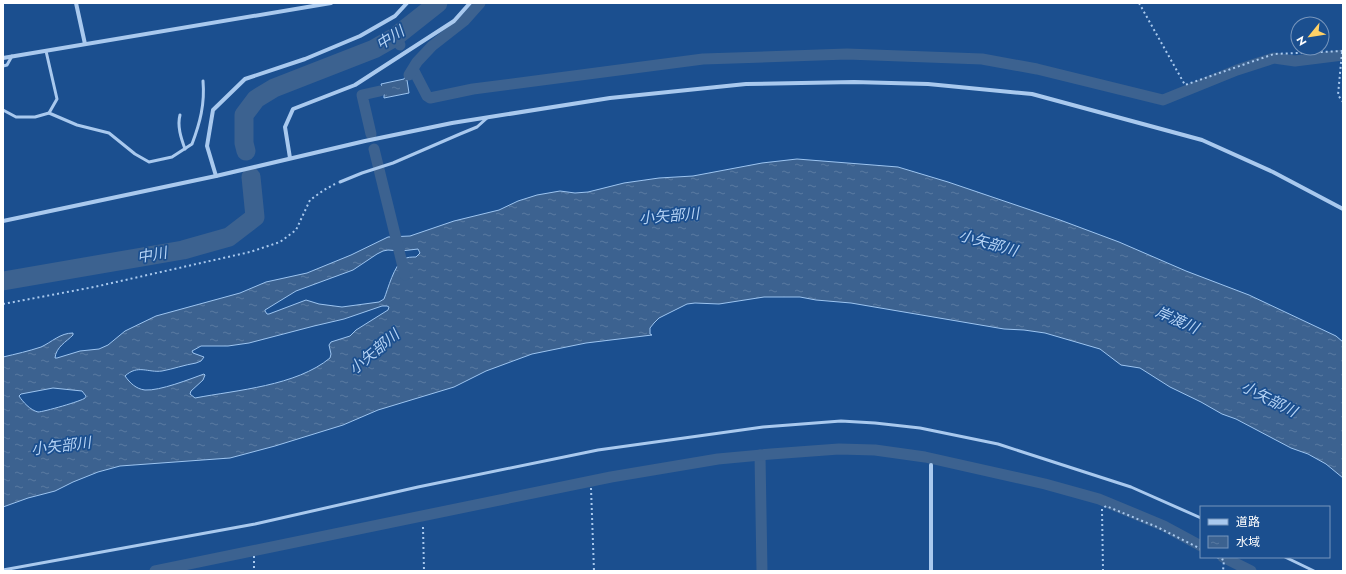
<svg xmlns="http://www.w3.org/2000/svg" width="1346" height="574" font-family="Jost,'Noto Sans JP',sans-serif">
  <defs>
    <pattern id="water-ripples" width="26" height="14" patternUnits="userSpaceOnUse"><rect width="26" height="14" fill="#3c6290"/><path d="M2 4q2-2 4 0t4 0M15 11q2-2 4 0t4 0" fill="none" stroke="#597aa1"/></pattern>
  </defs>
  <rect width="100%" height="100%" fill="#1b4f8f"/>
  <g fill="url(#water-ripples)" stroke="#9cc4f0" fill-rule="evenodd">
    <path d="M407 74 410 76 407 80 409 93 384 98V94L381 95 380 87H382L381 84 404 79Z"/>
    <path d="M797 159 898 167 948 182 1060 220 1119 242 1186 271 1249 295 1336 336 1343 342V478L1326 464 1308 454 1291 448 1236 419 1222 414 1201 402 1170 387 1140 368 1121 365 1100 349 1045 333 1024 330 1004 329 851 303 816 300 800 297H764L719 304 695 303 687 304 659 318 654 323 650 328V334L652 335 586 343 532 354 486 371 454 387 378 410 343 425 275 446 230 458 120 466 98 472 73 482 55 491 28 498 3 507V357C16 354 29 351 41 347 52 342 60 333 73 333V335C66 342 56 347 55 358H57L80 351 99 349 108 345 125 331 156 316 240 293 266 282 307 273 351 255 388 237 410 236 454 221 499 210 518 201 537 195 560 191 575 193 588 192 624 183 659 178 693 176 762 163ZM418 249 420 253 416 257C412 257 407 257 404 259 394 265 388 289 384 299L379 302 342 307 319 304 306 300 269 314H267L265 311V310L296 291 353 270 377 254 383 251 388 250 401 251ZM382 306H387L389 307 388 310 356 330 350 336 331 342 329 345 331 354 330 358C296 386 237 390 195 398L190 394 191 391 203 380 205 375 204 374C190 379 160 391 145 390 136 389 130 383 125 376 138 364 148 373 162 371 173 369 184 365 196 363L201 361 204 357 193 353 192 351 201 346H228L249 343 314 326 344 319ZM53 388 82 391 86 396C86 396 85 398 85 398 82 401 43 412 38 412 30 410 23 402 19 396L21 394Z"/>
  </g>
  <g fill="none" stroke-linecap="round" stroke-linejoin="round">
    <g stroke="#3c6290" stroke-width="11">
      <path d="M395 37 400 45"/>
      <path d="M414 71 427 96 430 98 473 89 703 59 847 54 982 59 1037 69 1163 100 1237 70 1274 58 1295 61 1343 55"/>
      <path d="M409 75 417 62 432 46 464 21 480 3"/>
      <path d="M371 134 362 95 380 91"/>
      <path d="M374 149 405 275"/>
      <path d="M760 455 762 571"/>
      <path d="M1223 557 1251 571"/>
      <path d="M155 571 611 477 718 459 771 454 839 449 875 450 925 457 1045 484 1099 499 1164 526 1201 546"/>
    </g>
    <g stroke="#3c6290" stroke-width="19">
      <path d="M246 151 244 143V115L256 99 274 88 374 49 395 37 438 3"/>
      <path d="M3 281 183 250 229 237 255 217 251 177"/>
    </g>
    <g stroke="#a9c9ee" stroke-width="2" stroke-dasharray="2 3" stroke-linecap="butt">
      <path d="M1139 3 1185 85 1274 54 1343 51"/>
      <path d="M1342 52 1338 95 1343 102"/>
      <path d="M3 304 94 287 250 252 280 242 296 230 310 200 324 190 335 184"/>
      <path d="M591 488 594 571"/>
      <path d="M423 527 424 571"/>
      <path d="M254 556V571"/>
      <path d="M1217 557 1224 560 1223 571"/>
      <path d="M1103 571 1102 509 1106 506 1157 527 1201 549"/>
    </g>
    <g stroke="#a9c9ee" stroke-width="3">
      <path d="M3 66 7 65 12 56"/>
      <path d="M3 110 16 117H35L49 113 57 99 46 51"/>
      <path d="M49 113 77 125 109 133 135 154 149 162 172 157 192 144C200 123 205 104 203 81"/>
      <path d="M180 115C177 126 181 138 185 149"/>
      <path d="M340 182 362 173 393 163 460 134 477 127 487 118"/>
      <path d="M1285 557 1314 571"/>
      <path d="M3 570 255 524 418 487 598 450 763 427 841 421 875 423 920 428 998 444 1131 487 1201 518"/>
    </g>
    <g stroke="#a9c9ee" stroke-width="4">
      <path d="M76 3 85 44"/>
      <path d="M3 58 331 3"/>
      <path d="M290 158 285 127 293 109 355 85 454 21 470 3"/>
      <path d="M216 176 207 146 213 110 245 79 305 59 360 36 395 16 407 3"/>
      <path d="M3 221 216 176 365 141 452 123 610 98 746 84 854 82 928 84 1032 94 1202 140 1273 172 1343 209"/>
      <path d="M931 465V571"/>
    </g>
  </g>
  <g text-anchor="middle" stroke-width="3.5" stroke-linejoin="round" paint-order="stroke">
    <g font-size="15" font-style="italic" fill="#b5d3f5" stroke="#1b4f8f">
      <text transform="translate(390 38) rotate(-33)" y="5">中川</text>
      <text transform="translate(669 216) rotate(-5)" y="5">小矢部川</text>
      <text transform="translate(988 243) rotate(16)" y="5">小矢部川</text>
      <text transform="translate(152 255) rotate(-10)" y="5">中川</text>
      <text transform="translate(1177 320) rotate(24)" y="5">岸渡川</text>
      <text transform="translate(374 352) rotate(-40)" y="5">小矢部川</text>
      <text transform="translate(1269 399) rotate(27)" y="5">小矢部川</text>
      <text transform="translate(61 446) rotate(-7)" y="5">小矢部川</text>
    </g>
  </g>
  <rect width="1346" height="574" fill="none" stroke="#ffffff" stroke-width="8"/>
  <rect x="1200" y="506" width="130" height="52" fill="#1b4f8f" stroke="#7695bc"/>
  <rect x="1208" y="519" width="20" height="6" fill="#a9c9ee" stroke="#7695bc"/>
  <text x="1236" y="526" font-size="12" fill="#ffffff">道路</text>
  <rect x="1208" y="536" width="20" height="12" fill="url(#water-ripples)" stroke="#7695bc"/>
  <text x="1236" y="546" font-size="12" fill="#ffffff">水域</text>
  <g transform="translate(1310 36) rotate(240)"><circle r="19" fill="#1b4f8f" stroke="#7695bc"/>
  <path d="M0-3L7 15L0 10L-7 15Z" fill="#ffd166"/>
  <text y="-6" font-size="11" font-weight="bold" text-anchor="middle" fill="#ffffff">N</text>
  </g>
</svg>
